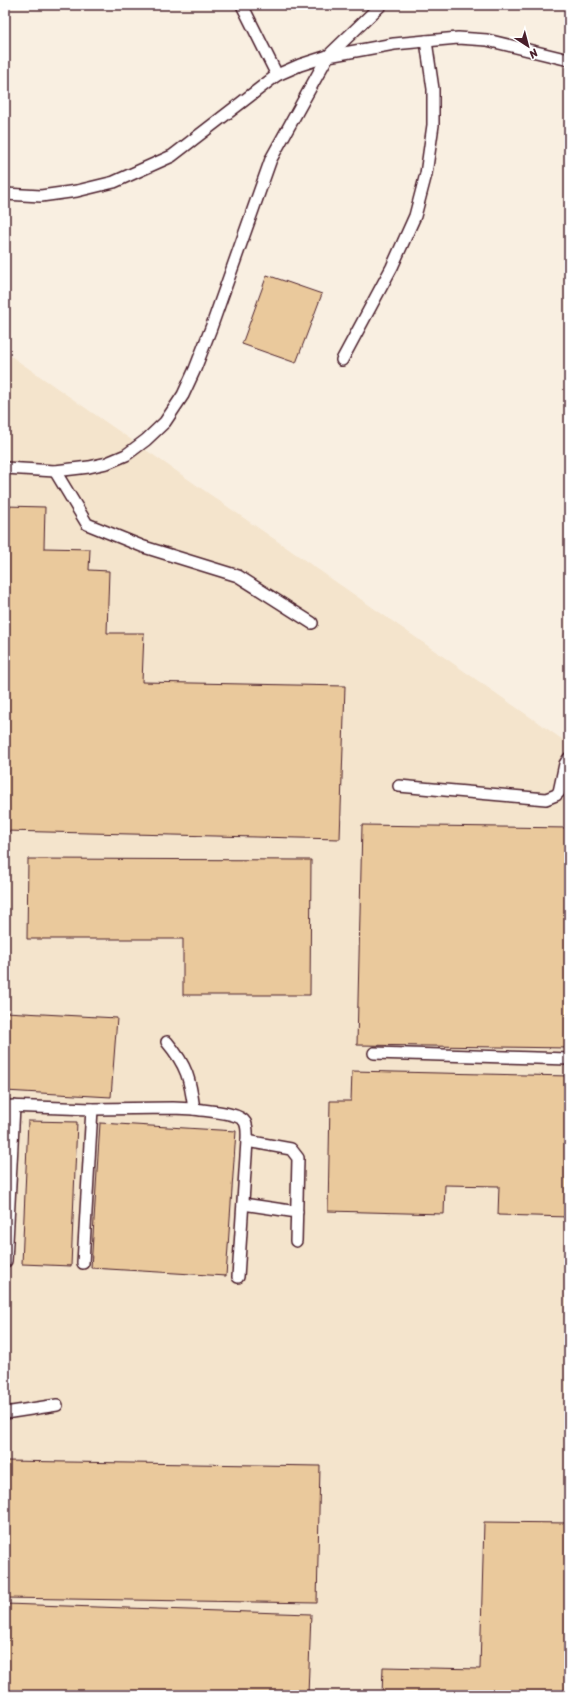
<svg xmlns="http://www.w3.org/2000/svg" width="574" height="1700" font-family="Sriracha,sans-serif">
  <rect width="100%" height="100%" fill="#f9efe1"/>
  <filter id="ink" filterUnits="userSpaceOnUse"><feTurbulence type="fractalNoise" baseFrequency=".025" numOctaves="2"/><feDisplacementMap in="SourceGraphic" scale="8" xChannelSelector="R" yChannelSelector="G"/><feConvolveMatrix kernelMatrix="1 2 1 2 8 2 1 2 1" color-interpolation-filters="sRGB"/></filter>
  <g filter="url(#ink)">
    <path fill="#f4e4cc" d="M5 352 569 744V1695H5Z"/>
    <g fill="#eac99c" stroke="#4a1f2b">
      <path d="M267 275 322 294 296 363 242 344Z"/>
      <path d="M5 506 45 507 44 548 90 549 89 570 109 571 107 633H144L142 682 345 686 340 839 5 831Z"/>
      <path d="M362 825 569 828V1048L357 1045Z"/>
      <path d="M28 859 311 860 310 995H183V939H27Z"/>
      <path d="M5 1012 117 1018 111 1097 5 1091Z"/>
      <path d="M352 1071 569 1076V1217L498 1215 499 1186 445 1185 444 1214 328 1211 330 1101H351Z"/>
      <path d="M28 1121 77 1122 71 1266 22 1264Z"/>
      <path d="M100 1123 236 1131 226 1276 91 1268Z"/>
      <path d="M5 1461 320 1466 317 1603 5 1598Z"/>
      <path d="M484 1522 569 1523V1695H382L383 1667 480 1669Z"/>
      <path d="M5 1604 311 1614 308 1695H5Z"/>
    </g>
    <g fill="none" stroke-linecap="round" stroke-linejoin="round">
      <defs>
        <g id="service">
          <path d="M242 5 277 75"/>
          <path d="M5 194 41 196 77 191 114 182 172 156 277 75 300 65 328 56 381 5"/>
          <path d="M342 360 392 267 415 216 426 174 433 125V89L426 41"/>
          <path d="M5 468 55 471 89 467 107 463 126 455 146 440 165 422 183 395 195 369 211 328 271 159 328 56 394 44 458 38 487 40 569 60"/>
          <path d="M55 471 87 524 144 547 238 576 312 623"/>
          <path d="M399 786 546 799 556 795 559 792 565 764 569 758"/>
          <path d="M167 1042C187 1066 190 1079 194 1109 206 1111 239 1112 245 1122 248 1128 247 1135 247 1141L238 1277"/>
          <path d="M374 1053 569 1059"/>
          <path d="M5 1106 92 1109 173 1108 194 1109"/>
          <path d="M247 1141 291 1149 298 1158 296 1241"/>
          <path d="M243 1204 297 1212"/>
          <path d="M6 1261 14 1106"/>
          <path d="M83 1263 92 1109"/>
          <path d="M5 1413 57 1405"/>
        </g>
      </defs>
      <use href="#service" stroke="#4a1f2b" stroke-width="14"/>
      <use href="#service" stroke="#fff" stroke-width="11"/>
    </g>
  </g>
  <rect width="574" height="1700" fill="none" stroke="#fff" stroke-width="20"/>
  <rect x="10" y="10" width="554" height="1680" fill="none" stroke="#4a1f2b" stroke-width="1.5" filter="url(#ink)"/>
  <g transform="translate(528 46) rotate(144)" stroke="#ffffff" stroke-width="3" paint-order="stroke">
  <path d="M0-3L7 15L0 10L-7 15Z" fill="#4a1f2b"/>
  <text y="-6" font-size="11" font-weight="bold" text-anchor="middle" fill="#4a1f2b">N</text>
  </g>
</svg>
